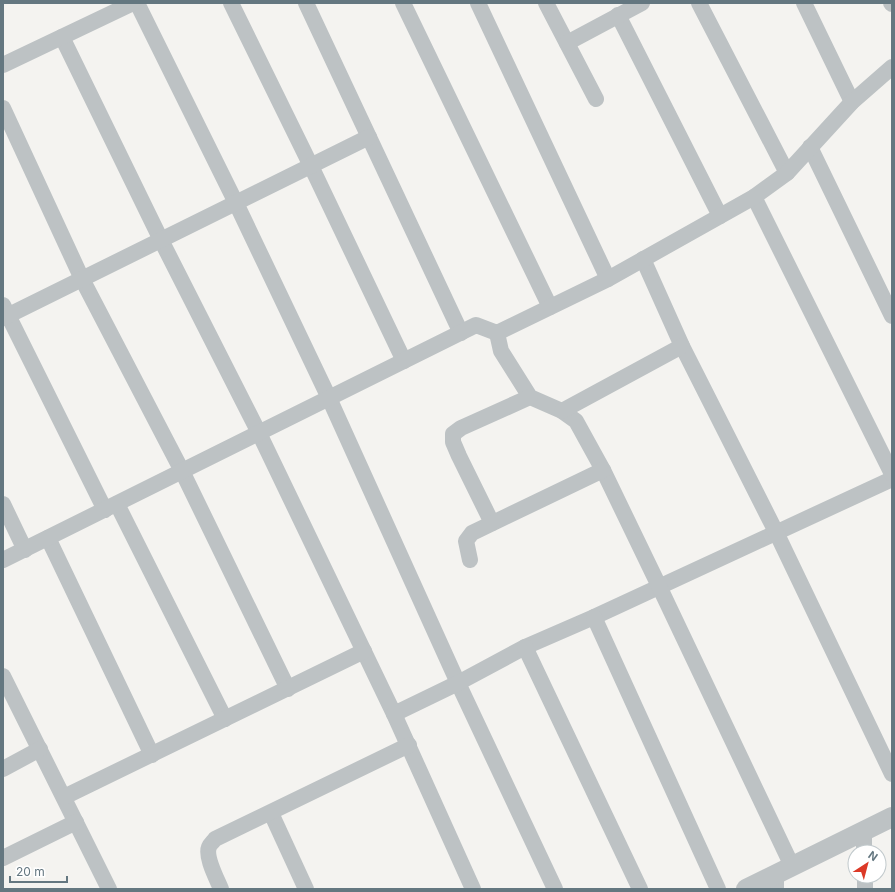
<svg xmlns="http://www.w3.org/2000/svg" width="895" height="892" font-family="Inter,sans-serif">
  <rect width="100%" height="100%" fill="#f4f3f0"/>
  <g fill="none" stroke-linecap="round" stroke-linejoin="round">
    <g stroke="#bdc2c4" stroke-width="16">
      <path d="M137 3 236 203 329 398 458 683 555 889"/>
      <path d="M231 3 311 166 404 361"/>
      <path d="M306 3 461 333"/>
      <path d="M403 3 550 307"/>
      <path d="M478 3 608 279"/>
      <path d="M546 3 596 99"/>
      <path d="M699 3 787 173"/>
      <path d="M804 3 852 102"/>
      <path d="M891 3 892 4"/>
      <path d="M618 15 720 216"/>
      <path d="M62 37 161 240 259 433 394 714 458 683 525 647 594 617 892 479"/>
      <path d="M567 43 642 3"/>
      <path d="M3 65 133 3"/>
      <path d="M3 108 82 279 182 471 288 689"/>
      <path d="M810 147 892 316"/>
      <path d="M754 197 892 474"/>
      <path d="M643 259 682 346 776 532 892 774"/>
      <path d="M3 305 105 510"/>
      <path d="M3 318 369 137"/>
      <path d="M497 333 501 351 530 397 562 411 576 421 603 470 659 586 792 866"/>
      <path d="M562 411 682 346"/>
      <path d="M3 504 25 550"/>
      <path d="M117 504 225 719"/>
      <path d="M492 523 459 456 453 442V434L461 428 530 397"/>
      <path d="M48 538 152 755"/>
      <path d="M3 560 476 325 497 333 608 279 754 197 787 173 852 102 892 67"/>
      <path d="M470 560 466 541 472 533 603 470"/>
      <path d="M594 617 718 889"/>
      <path d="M525 647 640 889"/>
      <path d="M3 676 109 889"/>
      <path d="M394 714 473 889"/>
      <path d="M3 769 40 749"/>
      <path d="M64 797 364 651"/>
      <path d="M271 813 306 889"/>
      <path d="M864 831V852"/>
      <path d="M3 858 76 822"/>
      <path d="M776 874V889"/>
      <path d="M865 876V889"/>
      <path d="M221 889C217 879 205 857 209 847 210 844 214 841 215 839L409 745"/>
    </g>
    <path stroke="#bdc2c4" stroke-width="20" d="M746 889 892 817"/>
  </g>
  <rect width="895" height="892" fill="none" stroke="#647780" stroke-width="8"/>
  <g transform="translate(867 864) rotate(36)"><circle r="19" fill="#ffffff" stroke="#c1c9cc"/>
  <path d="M0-3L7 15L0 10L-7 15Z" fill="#dc3927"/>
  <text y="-6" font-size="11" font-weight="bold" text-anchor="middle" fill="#647780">N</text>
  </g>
  <path d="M10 876v6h57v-6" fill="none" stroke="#647780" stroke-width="2"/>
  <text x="16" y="876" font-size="12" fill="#647780" stroke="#ffffff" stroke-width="3" paint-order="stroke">20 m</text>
</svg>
